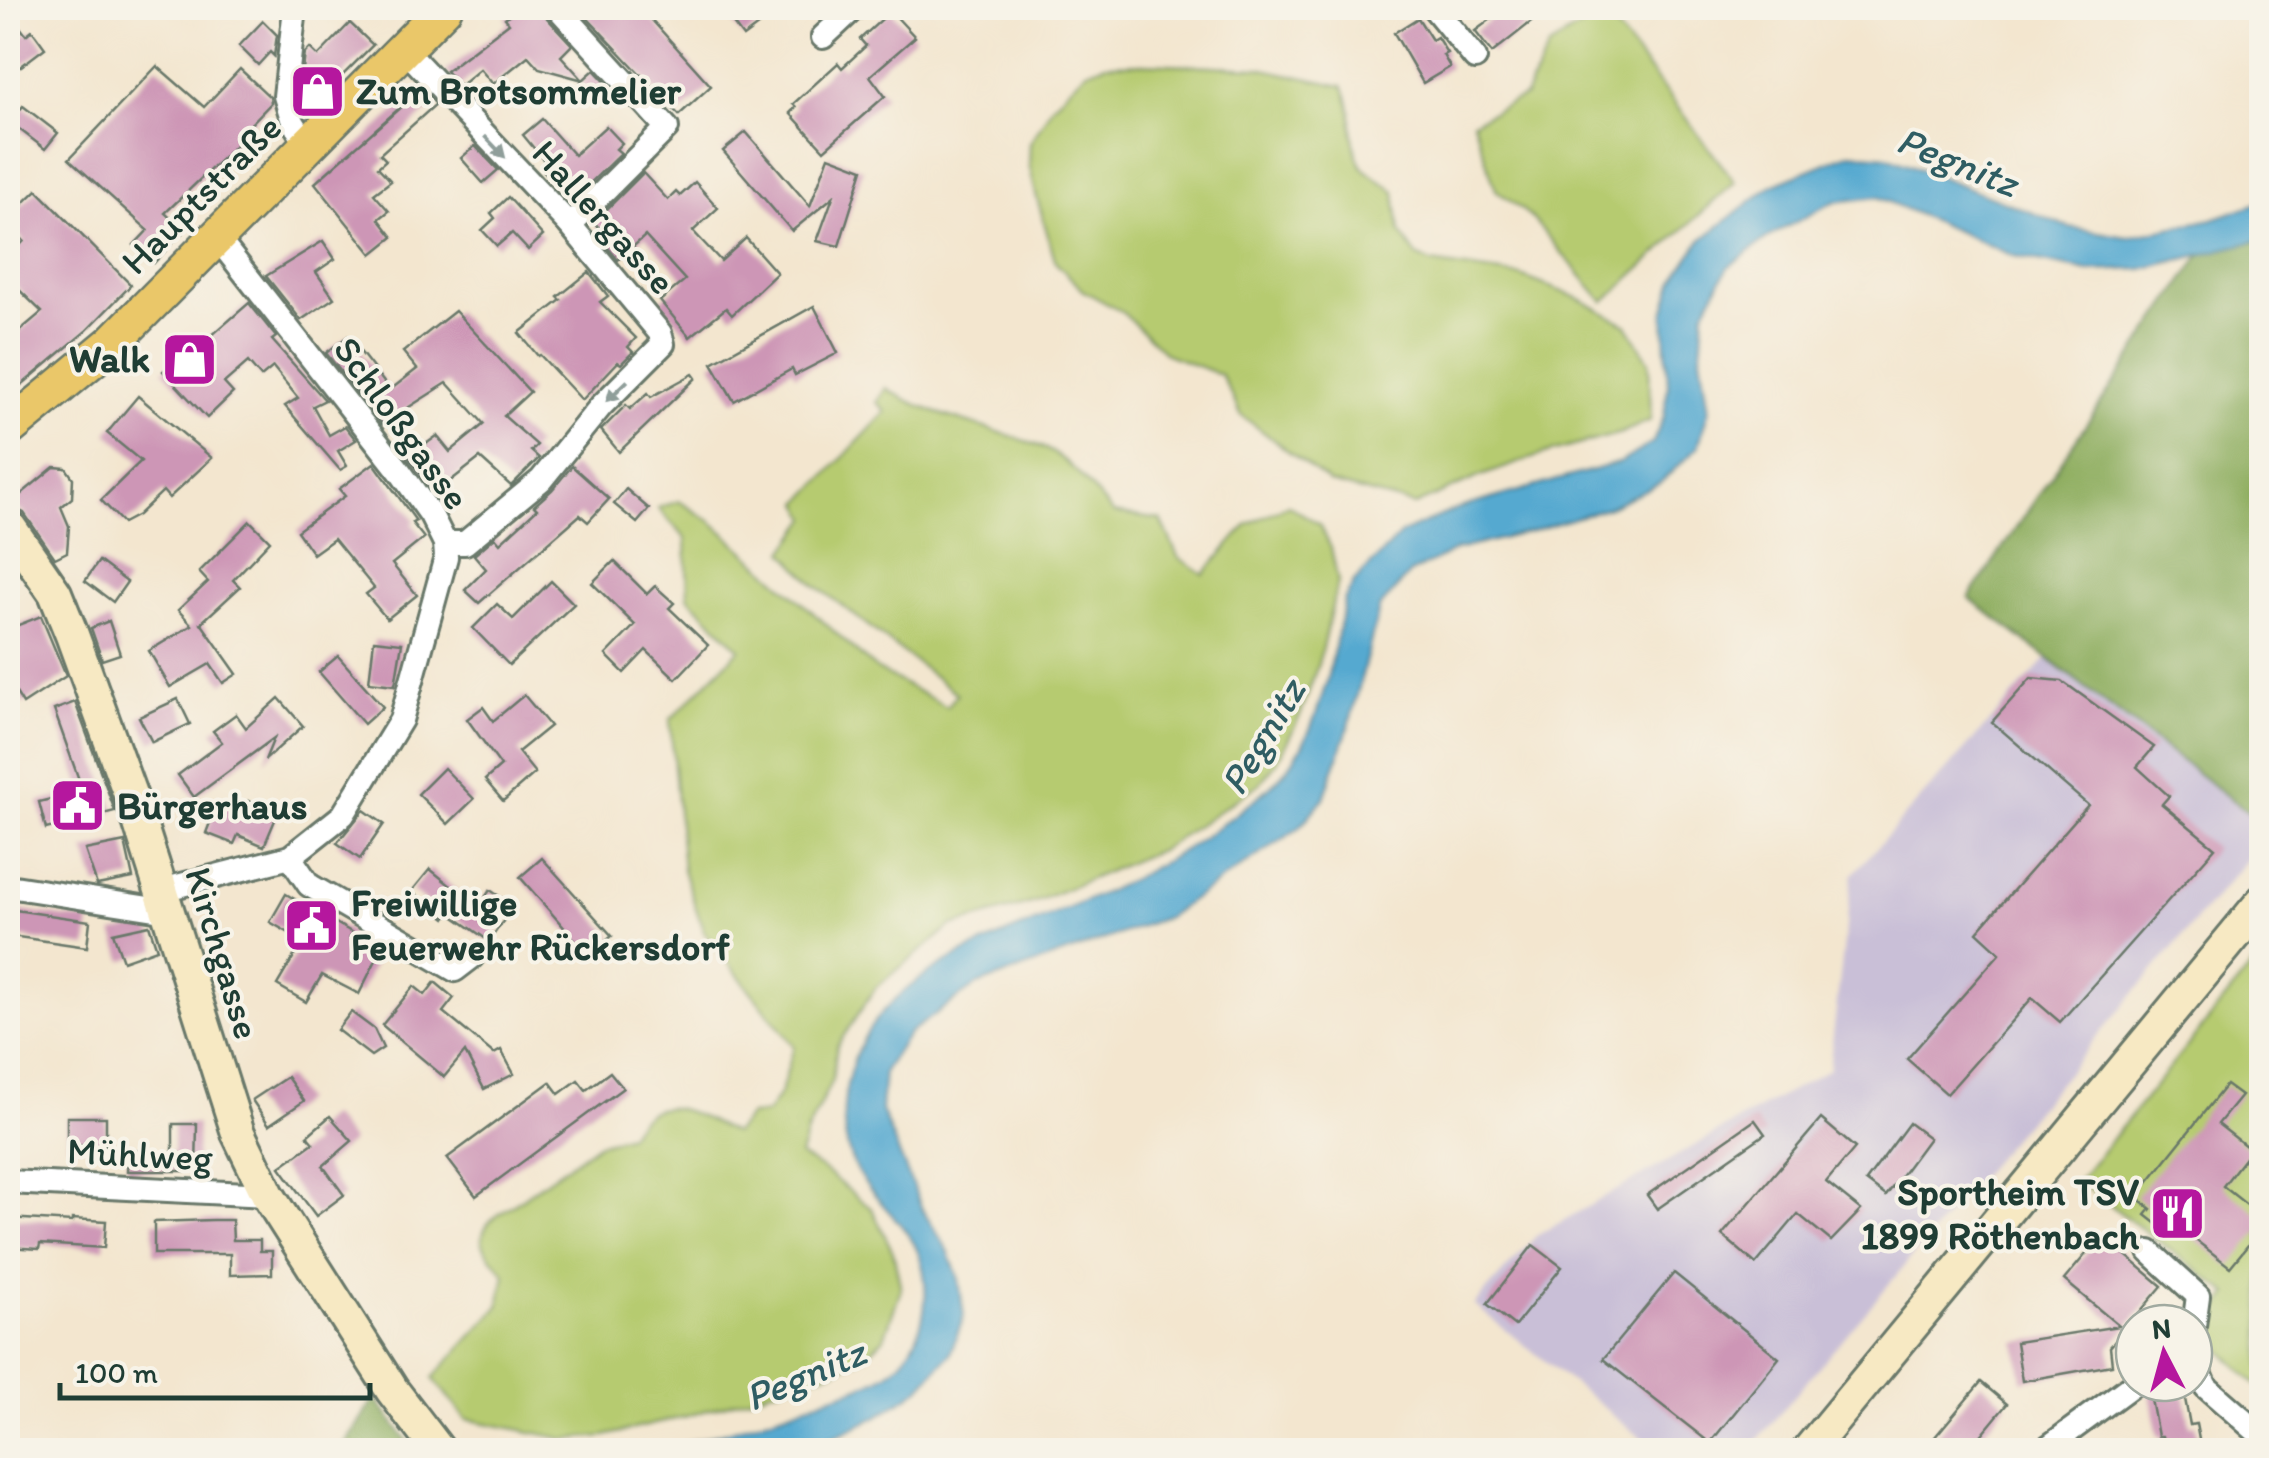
<svg xmlns="http://www.w3.org/2000/svg" width="2269" height="1458" font-family="Itim,sans-serif">
  <rect width="100%" height="100%" fill="#f7f3e8"/>
  <filter id="ink" filterUnits="userSpaceOnUse"><feTurbulence type="fractalNoise" baseFrequency=".01" numOctaves="2"/><feDisplacementMap in="SourceGraphic" scale="20" xChannelSelector="R" yChannelSelector="G"/><feConvolveMatrix kernelMatrix="1 2 1 2 8 2 1 2 1" color-interpolation-filters="sRGB"/></filter>
  <filter id="wash" filterUnits="userSpaceOnUse"><feTurbulence type="fractalNoise" baseFrequency=".0048" numOctaves="4" result="noise"/><feDisplacementMap in="SourceGraphic" scale="40" xChannelSelector="R" yChannelSelector="G"/><feGaussianBlur stdDeviation="2.25" result="paint"/><feColorMatrix in="noise" values="0 0 0 0 0 0 0 0 0 0 0 0 0 0 0 0 0 1.4 0 .05"/><feComposite in="paint" operator="in"/></filter>
  <g filter="url(#wash)">
    <rect width="100%" height="100%" fill="#f3e6cf"/>
    <path fill="#c9bfd7" d="M2048 657 2261 822V843L1749 1450H1657L1474 1305 1536 1236 1829 1069 1852 875Z"/>
    <g fill="#b6cb6f" stroke="#6a8452" stroke-width="2.5">
      <path d="M1604 12 1735 182 1604 302 1530 216 1496 190 1473 122 1525 96 1549 47Z"/>
      <path d="M1143 63 1259 68 1343 86C1356 111 1348 145 1362 166 1369 176 1386 183 1395 192L1400 232 1417 256 1431 263 1521 276 1578 298 1627 325 1649 361 1651 420 1621 433 1544 454 1481 476 1415 505 1330 483 1241 415 1221 375 1166 354 1122 312 1084 291 1056 263 1037 198 1029 164 1030 143 1052 106 1086 71 1106 64Z"/>
      <path d="M886 388C935 420 994 426 1046 449 1072 461 1094 492 1113 513L1161 520 1178 557 1204 574 1247 525 1288 505 1319 524 1331 548 1338 582 1318 664 1301 714 1277 762 1259 784 1162 849 1035 902 952 926 876 987 837 1046 832 1080 807 1132 800 1156 821 1168 872 1209 893 1252 901 1289 884 1338 865 1357 836 1370 688 1416 605 1436 566 1439 466 1419 433 1378 499 1306 505 1274C492 1255 471 1246 490 1221L598 1144 629 1135C657 1084 697 1117 734 1133L750 1115 766 1114 781 1092 794 1046 704 932 683 870 670 720 740 649 688 597 686 539 658 508 679 501 712 522 876 669 947 707 957 694 814 584 784 552 808 518 800 503 886 412 877 402Z"/>
      <path d="M2261 955V1389L2200 1330 2229 1294 2078 1181Z"/>
    </g>
    <g fill="#90af62" stroke="#58764b" stroke-width="2.5">
      <path d="M2261 240V822L1969 598 2202 253Z"/>
      <path d="M375 1398 414 1450H341Z"/>
    </g>
    <path fill="#54a9d0" stroke="#3a7382" stroke-width="2.5" d="M1850 153 1887 156 2069 227 2127 237 2212 219 2261 202V240L2142 269 2088 271 2014 256 1878 197 1833 202 1772 235 1728 267 1704 312 1701 356 1709 409 1698 447 1660 483 1609 507 1532 531 1456 550 1410 573 1379 609 1349 726 1324 798 1299 828 1167 917 977 985 909 1033 884 1071 881 1110 923 1211 948 1250 959 1280 964 1316 950 1354 918 1390 875 1418 805 1450H658C714 1436 770 1419 824 1399 845 1392 869 1385 888 1373 928 1347 937 1276 910 1237 892 1211 862 1188 851 1158 834 1111 849 1052 880 1015 919 969 980 944 1035 922 1110 892 1176 861 1240 811 1259 796 1282 779 1295 758 1324 712 1333 652 1345 600L1354 582 1402 533 1456 509 1621 462 1653 442 1664 416 1668 385 1664 313 1674 280 1700 241 1772 185Z"/>
    <g id="blocks">
      <g fill="#cd96b6">
        <path d="M517 8H543L547 18 572 45 561 56 583 80 594 70 612 89 599 101 581 82 583 80 539 68 528 56 493 84 480 69 460 86 446 71 509 23 505 18Z"/>
        <path d="M578 8H641L711 86 679 115Z"/>
        <path d="M737 8H782L743 37 727 15Z"/>
        <path d="M1506 8H1549L1492 53 1475 31Z"/>
        <path d="M8 11 26 35 32 30 45 48 8 76Z"/>
        <path d="M891 11 915 37 870 76 885 96 824 150 790 113 796 107 793 104 838 63 842 68 866 46 860 39Z"/>
        <path d="M1418 18 1432 40 1437 37 1447 53 1443 55 1450 67 1423 83 1394 33Z"/>
        <path d="M263 21 277 35 274 56 270 52 258 65 239 46Z"/>
        <path d="M350 23 373 45 311 107 300 95 305 53 310 48 318 56Z"/>
        <path d="M157 66 204 107 240 69 270 97 271 103 248 127 259 137 246 152 237 144 165 213 184 231 154 263 134 245 148 230 69 159Z"/>
        <path d="M421 89 436 104 380 154 386 160 378 167 391 181 374 194 389 211 379 219 393 237 372 254 315 183Z"/>
        <path d="M23 106 58 133 45 149 10 122Z"/>
        <path d="M542 119 574 155 606 126 622 143 616 149 621 153 572 201 541 168 547 164 523 135Z"/>
        <path d="M746 132 810 206 829 156 863 169 839 246 817 241 833 197 792 231 723 151Z"/>
        <path d="M475 146 498 170 483 183 461 158Z"/>
        <path d="M643 173 668 200 676 192 680 196 695 182 718 208 693 231 721 261 746 238 777 273 732 315 726 308 690 337 660 301 685 280 645 236 618 260 596 233 600 229 594 222Z"/>
        <path d="M37 190 131 285 86 331 24 383 8 393V323L17 333 42 312 8 279V258L24 241 8 224V218Z"/>
        <path d="M508 197 543 236 528 250 512 233 497 246 482 230 495 218 491 213Z"/>
        <path d="M323 241 335 259 316 272 334 298 301 320 266 276Z"/>
        <path d="M589 272 608 296 600 302 636 338 628 347 633 352 621 364 618 362 582 400 540 355 538 356 519 333 561 300 558 297Z"/>
        <path d="M249 303 276 337 272 340 325 400 313 406 329 435 345 426 356 440 338 451 347 466 340 470 285 406 298 398 273 367 261 377 248 362 224 383 233 393 207 418 163 371 191 347 194 351Z"/>
        <path d="M814 306 838 353 795 375 792 369 734 401 712 363Z"/>
        <path d="M455 311 530 392 504 416 537 445 531 451 539 458 511 486 480 458 435 493 408 457 437 436 450 452 484 424 447 383 382 424 326 353 348 336 390 390 417 369 403 352Z"/>
        <path d="M693 374 696 378 619 452 601 430 626 405 630 409 648 393 651 397Z"/>
        <path d="M138 396 212 458 169 498 163 491 138 515 123 523 101 500 141 461 107 433Z"/>
        <path d="M374 463 416 521 412 523 424 538 392 564 417 595 387 619 366 594 374 588 334 539 313 554 297 531 345 496 339 489Z"/>
        <path d="M572 466 609 499 588 522 580 515 479 603 465 590 486 569 474 555 495 537 500 543 537 509 534 506 552 490Z"/>
        <path d="M54 467 66 468 73 478 72 498 61 507 69 526 67 552 55 558 24 513 8 505Z"/>
        <path d="M626 489 649 509 637 523 614 504Z"/>
        <path d="M250 521 270 541 233 580 240 587 201 623 237 674 223 683 210 664 170 687 149 651 192 625 178 610 208 582 199 572Z"/>
        <path d="M99 561 127 582 113 602 85 581Z"/>
        <path d="M614 561 647 594 655 586 674 603 669 608 708 645 676 679 646 650 624 673 606 655 635 625 592 583Z"/>
        <path d="M551 581 574 604 509 665 473 628 497 604 513 619Z"/>
        <path d="M41 616 66 676 23 704 8 680V629Z"/>
        <path d="M109 621 120 654 102 660 91 628Z"/>
        <path d="M374 640 402 643 395 685 369 682Z"/>
        <path d="M338 656 383 707 364 724 319 672Z"/>
        <path d="M2031 678 2062 681 2154 747 2137 767 2169 796 2162 804 2215 848 2060 1022 2032 998 1947 1094 1907 1059 2000 953 1977 932 2088 805 1992 722Z"/>
        <path d="M524 695 550 726 518 752 535 773 503 801 485 780 501 766 467 719 483 707 493 721Z"/>
        <path d="M279 698 303 726 265 760 274 738 194 797 178 775 222 742 213 731 236 714 246 728Z"/>
        <path d="M178 699 190 724 152 742 139 717Z"/>
        <path d="M75 702 115 811 46 829 39 802 83 791 54 710Z"/>
        <path d="M444 768 474 799 448 824 418 794Z"/>
        <path d="M248 801 278 813 264 846 238 835 234 844 206 833 218 802 243 813Z"/>
        <path d="M364 810 384 824 360 859 337 843Z"/>
        <path d="M125 842 133 878 97 885 85 850Z"/>
        <path d="M542 858 612 936 589 956 520 877Z"/>
        <path d="M430 869 478 908 490 890 514 906 489 941 449 913 446 918 412 891Z"/>
        <path d="M286 894 353 933 350 937 380 952 359 994 322 975 306 1002 277 985 303 941 270 922Z"/>
        <path d="M15 910 90 921 87 947 11 936Z"/>
        <path d="M149 925 157 949 123 961 113 933Z"/>
        <path d="M435 982 454 998 443 1012 494 1054 501 1050 514 1074 484 1089 465 1052 444 1077 382 1025 414 986 425 995Z"/>
        <path d="M351 1012 374 1029 383 1048 371 1056 337 1030Z"/>
        <path d="M610 1072 623 1088 476 1196 447 1158 550 1082 559 1094 578 1080 586 1090Z"/>
        <path d="M287 1077 304 1101 269 1125 252 1100Z"/>
        <path d="M2226 1085 2241 1096 2218 1124 2251 1150 2223 1186 2262 1217V1228L2230 1267 2188 1234 2185 1238 2169 1226 2166 1231 2146 1215 2151 1209 2136 1197Z"/>
        <path d="M330 1116 352 1141 323 1166 344 1195 316 1216 280 1167 313 1143 307 1136Z"/>
        <path d="M67 1117H106V1145L67 1146Z"/>
        <path d="M1821 1119 1855 1148 1826 1182 1861 1210 1831 1241 1798 1214 1756 1264 1722 1235Z"/>
        <path d="M1755 1120 1765 1134 1657 1209 1647 1195Z"/>
        <path d="M1909 1123 1929 1138 1886 1196 1866 1181Z"/>
        <path d="M173 1124H197L196 1171H127L128 1150 173 1153Z"/>
        <path d="M8 1218 72 1222V1219L106 1221 104 1248 40 1244 39 1249 8 1247Z"/>
        <path d="M213 1220H232L233 1240H260V1251H272V1274L230 1275V1254H154V1222Z"/>
        <path d="M2102 1235 2162 1286 2110 1347 2112 1365 2022 1381 2016 1342 2119 1326 2064 1280Z"/>
        <path d="M1533 1245 1562 1267 1515 1326 1487 1304Z"/>
        <path d="M1674 1273 1779 1358 1710 1443 1603 1359Z"/>
        <path d="M1981 1382 2007 1404 1969 1450H1924Z"/>
        <path d="M2182 1383 2190 1425 2196 1424 2201 1450H2165L2162 1436H2158L2149 1389Z"/>
      </g>
    </g>
  </g>
  <g filter="url(#ink)">
    <use href="#blocks" fill-opacity="0" stroke="#69786a" stroke-width="2.5"/>
    <g fill="none" stroke-linecap="round" stroke-linejoin="round">
      <defs>
        <g id="minor">
          <path d="M295 8 285 96 293 122 308 146"/>
          <path d="M558 8 667 128 570 225"/>
          <path d="M1434 8 1475 58"/>
          <path d="M823 37 854 8"/>
          <path d="M405 50 570 225 660 333 663 344 601 406 541 480 465 543H445"/>
          <path d="M290 857 309 885 455 970 472 957"/>
          <path d="M8 886 168 911"/>
          <path d="M162 890 290 857 343 815 401 720 446 557 445 543 431 515 399 470 218 239"/>
          <path d="M8 1182 268 1195"/>
          <path d="M2150 1252 2198 1296 2194 1326"/>
          <path d="M2194 1359 2206 1387 2262 1436"/>
          <path d="M2044 1450 2135 1383"/>
        </g>
        <g id="secondary">
          <path d="M8 525 55 593 72 635 135 808 238 1133 268 1195 392 1390 438 1450"/>
          <path d="M1809 1450 2262 902"/>
        </g>
        <path id="primary" d="M8 429 112 343 444 8"/>
      </defs>
      <use href="#minor" stroke="#69786a" stroke-width="28"/>
      <use href="#secondary" stroke="#69786a" stroke-width="38"/>
      <use href="#primary" stroke="#69786a" stroke-width="40"/>
      <use href="#minor" stroke="#fff" stroke-width="22"/>
      <use href="#secondary" stroke="#f7e9c3" stroke-width="32"/>
      <use href="#primary" stroke="#eac769" stroke-width="35"/>
    </g>
    <defs><path id="oneway-solid" d="M-6-.8H1V-3.2L6.5 0L1 3.2V.8H-6Z" transform="scale(2.5)"/></defs>
    <g fill="#8f9e9a">
      <use href="#oneway-solid" transform="translate(495 147) rotate(46)"/>
      <use href="#oneway-solid" transform="translate(617 391) rotate(136)"/>
    </g>
  </g>
  <defs>
    <symbol id="shop-square" viewBox="-11 -11 22 22"><rect x="-9" y="-9" width="18" height="18" rx="4" fill="#b5179e" stroke="#f7f3e8"/><path d="M-5-2.5h2.3a2.7 3.5 0 0 1 5.4 0H5L5.5 6h-11ZM-1.5-2.5h3a1.5 2.3 0 0 0-3 0Z" fill="#fff"/></symbol>
    <symbol id="civic-square" viewBox="-11 -11 22 22"><rect x="-9" y="-9" width="18" height="18" rx="4" fill="#b5179e" stroke="#f7f3e8"/><path d="M-.6-6.5H3V-4.5H.6V-3L4-1V1h2V6H-6V1h2V-1L-.6-3ZM-1.2 2.5V6h2.4V2.5Z" fill="#fff"/></symbol>
    <symbol id="restaurant-square" viewBox="-11 -11 22 22"><rect x="-9" y="-9" width="18" height="18" rx="4" fill="#b5179e" stroke="#f7f3e8"/><path d="M-5-6h1v4h1v-4h1v4h1v-4h1v5L-1.5 .5V6h-2V.5L-5-1ZM5-6V6H3V1.5H1.5Q1.5-4 5-6Z" fill="#fff"/></symbol>
  </defs>
  <g fill-rule="evenodd">
    <use href="#shop-square" x="286" y="60" width="63" height="63"/>
    <use href="#shop-square" x="158" y="328" width="63" height="63"/>
    <use href="#civic-square" x="46" y="774" width="63" height="63"/>
    <use href="#civic-square" x="280" y="894" width="63" height="63"/>
    <use href="#restaurant-square" x="2146" y="1182" width="63" height="63"/>
  </g>
  <g text-anchor="middle" stroke-width="8" stroke-linejoin="round" paint-order="stroke">
    <g font-size="38" font-weight="bold" fill="#1f3d34" stroke="#f7f3e8" text-anchor="start">
      <text x="356" y="104">Zum Brotsommelier</text>
      <text x="150" y="372" text-anchor="end">Walk</text>
      <text x="117" y="819">Bürgerhaus</text>
      <text x="351" y="916">Freiwillige<tspan x="351" dy="44">Feuerwehr Rückersdorf</tspan></text>
      <text x="2139" y="1205" text-anchor="end">Sportheim TSV<tspan x="2139" dy="44">1899 Röthenbach</tspan></text>
    </g>
    <g font-size="38" fill="#1f3d34" stroke="#f7f3e8">
      <text transform="translate(201 194) rotate(-45)" y="13">Hauptstraße</text>
      <text transform="translate(604 217) rotate(48)" y="13">Hallergasse</text>
      <text transform="translate(402 423) rotate(54)" y="13">Schloßgasse</text>
      <text transform="translate(223 953) rotate(73)" y="13">Kirchgasse</text>
      <text transform="translate(140 1154) rotate(3)" y="13">Mühlweg</text>
    </g>
    <g font-size="40" font-style="italic" fill="#2f5d63" stroke="#f7f3e8">
      <text transform="translate(1958 161) rotate(22)" y="14">Pegnitz</text>
      <text transform="translate(1262 736) rotate(-59)" y="14">Pegnitz</text>
      <text transform="translate(805 1374) rotate(-23)" y="14">Pegnitz</text>
    </g>
  </g>
  <rect width="2269" height="1458" fill="none" stroke="#f7f3e8" stroke-width="40"/>
  <g transform="translate(2164 1353) rotate(354)"><circle r="48" fill="#f7f3e8" stroke="#a1aaa0" stroke-width="2.5"/>
  <path d="M0-8L18 38L0 25L-18 38Z" fill="#b5179e"/>
  <text y="-15" font-size="28" font-weight="bold" text-anchor="middle" fill="#1f3d34">N</text>
  </g>
  <path d="M60 1383v15h310v-15" fill="none" stroke="#1f3d34" stroke-width="5"/>
  <text x="75" y="1383" font-size="30" fill="#1f3d34" stroke="#f7f3e8" stroke-width="8" paint-order="stroke">100 m</text>
</svg>
